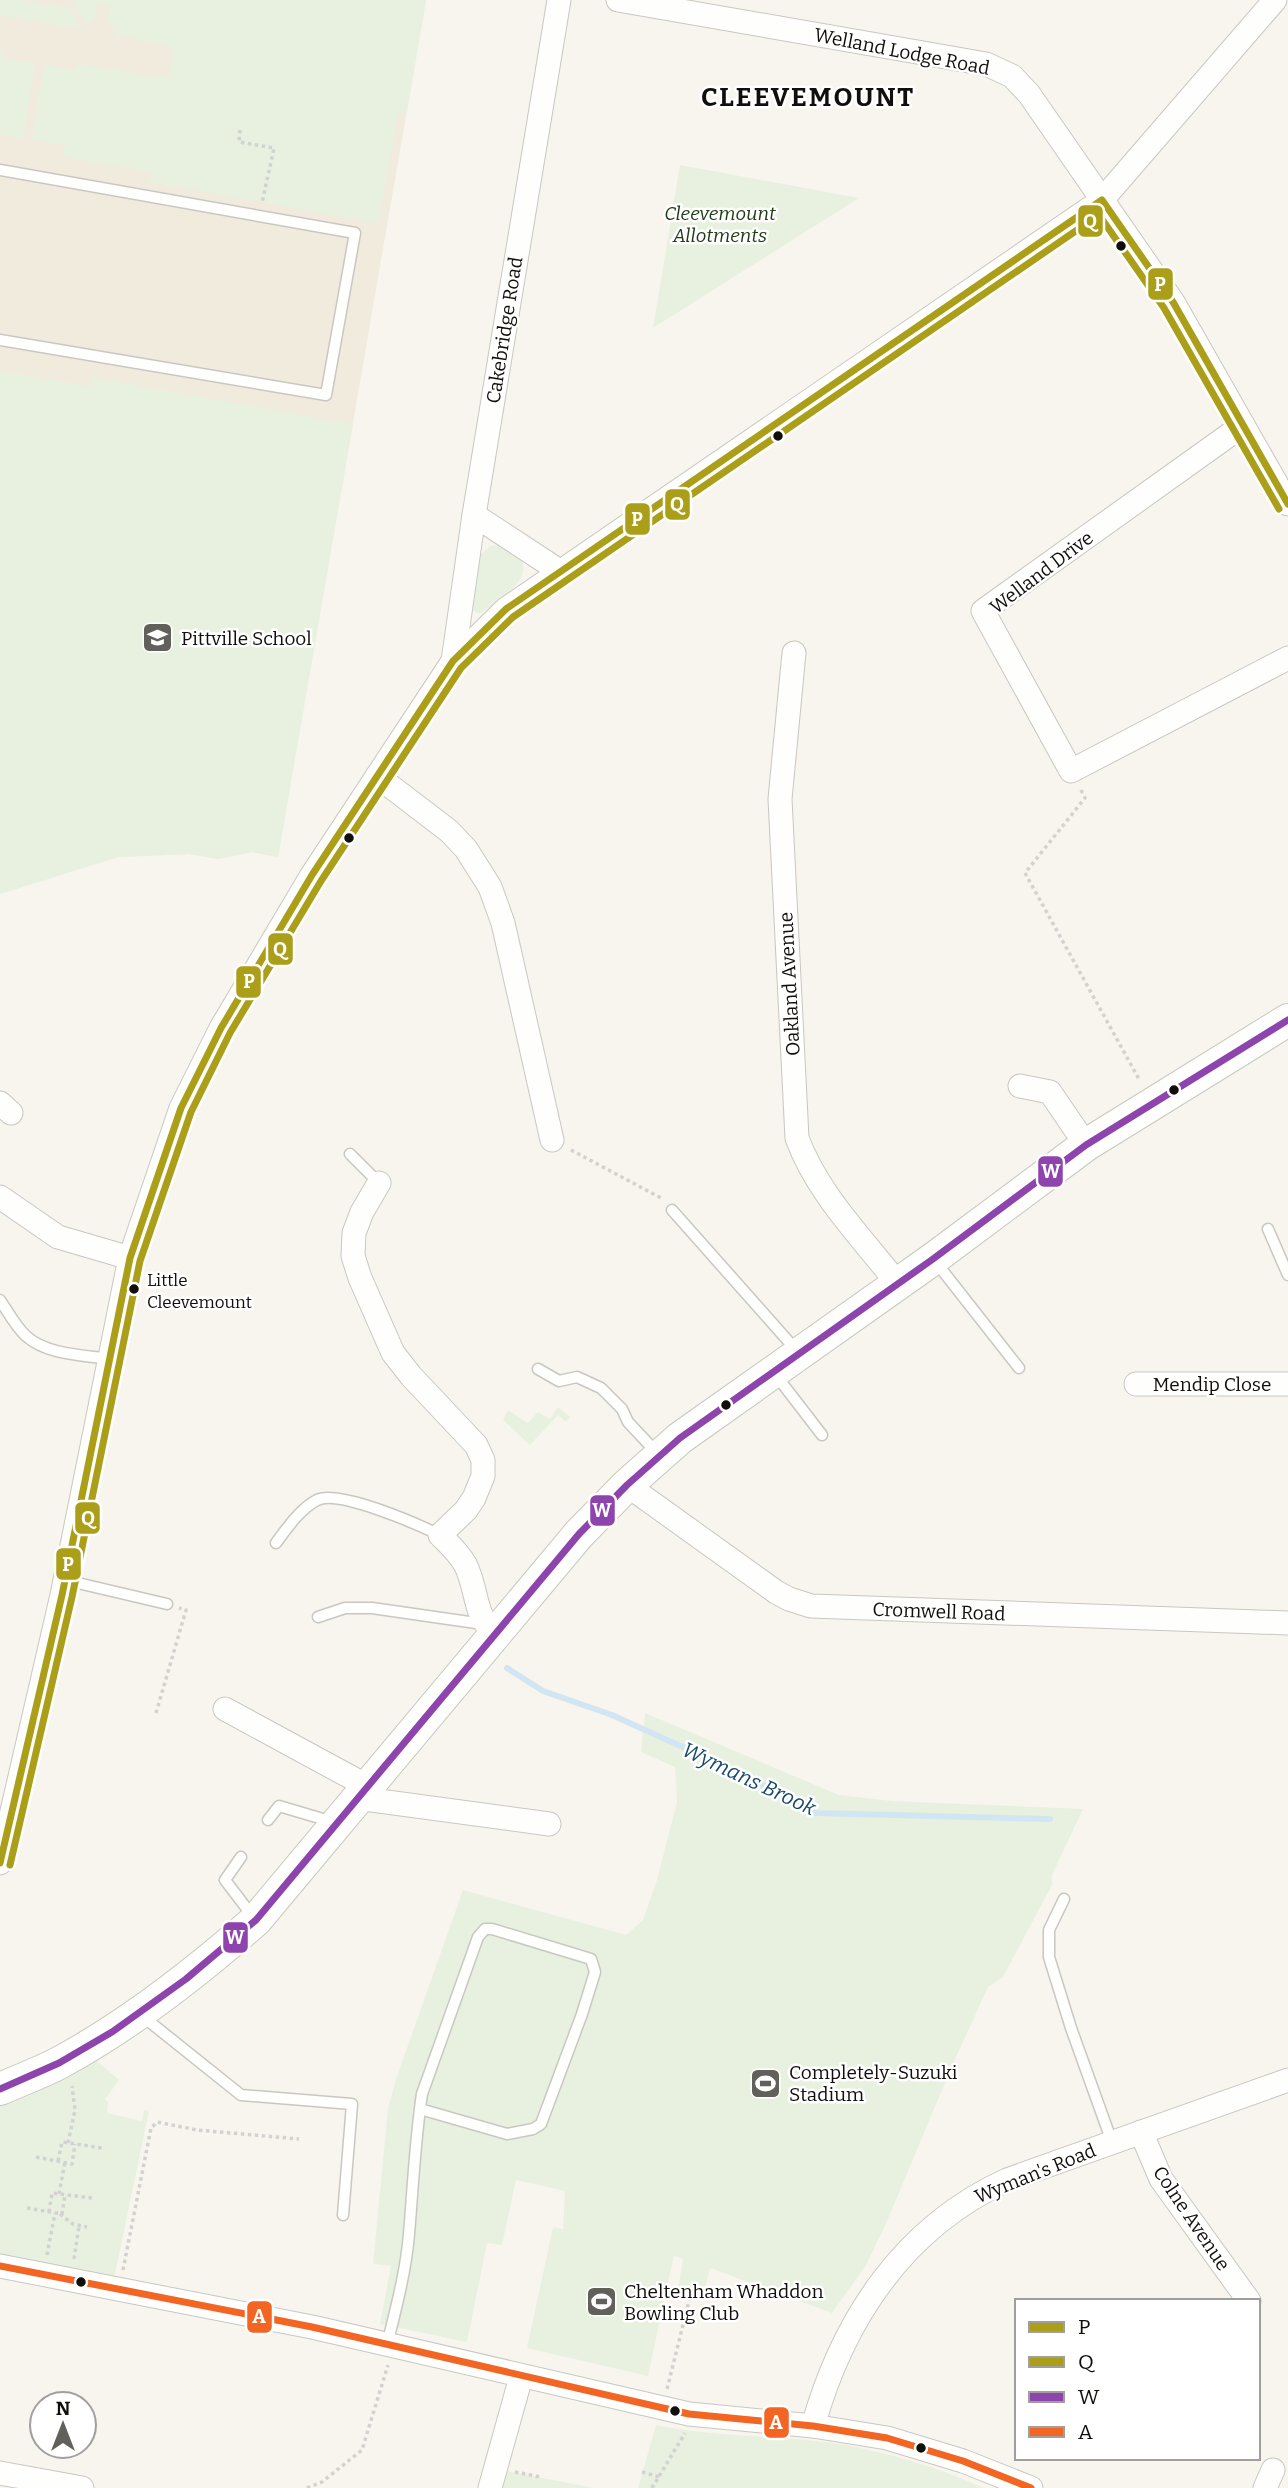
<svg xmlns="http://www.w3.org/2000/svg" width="1288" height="2488" font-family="Bitter,serif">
  <rect width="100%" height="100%" fill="#f8f5ee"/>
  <path fill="#f0ebdd" d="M0 0H426L278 857 253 852 218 859 189 854 118 857 0 894Z"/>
  <g fill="#e8f1e0">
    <path d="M0 0H22L69 8 82 27 71 28 0 15Z"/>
    <path d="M71 0H426L407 113 398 112 378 223 150 182 152 172 63 157 65 145 32 139 44 65 76 70 78 64 168 78 173 47 117 35 109 21 110 5 98 4 95 17 87 25Z"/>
    <path d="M0 49 4 50 3 58 35 63 23 138 0 134Z"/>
    <path d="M680 165 859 198 653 328Z"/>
    <path d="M0 371 92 387 94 378 353 424 278 857 253 852 218 859 189 854 118 857 0 894Z"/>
    <path d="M498 545C507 546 511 550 517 555 540 576 496 602 481 613H477L470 608 478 557 490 546Z"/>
    <path d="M558 1407 570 1417 566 1422 558 1415 530 1445 503 1420 508 1410 528 1423 538 1412 550 1419Z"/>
    <path d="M645 1713 839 1795 892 1801 1083 1809 1052 1875V1885L1003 1977 988 1987 952 2066 885 2226 866 2265 832 2313 710 2268 702 2301 677 2295 683 2259 674 2255 648 2376 527 2348 553 2227 563 2229 565 2191 516 2180 502 2245 487 2243 467 2342 380 2324 391 2266 373 2264 388 2109 396 2079 463 1890 626 1935 643 1920 657 1880 677 1802 675 1767 641 1752Z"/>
    <path d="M83 2049 119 2080 105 2099 108 2102 107 2113 142 2121 144 2110 136 2108 149 2111 112 2288 0 2266V2089Z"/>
    <path d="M656 2425C714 2437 774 2435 833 2443 879 2450 942 2468 983 2488H638Z"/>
    <path d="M502 2470 594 2488H497Z"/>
  </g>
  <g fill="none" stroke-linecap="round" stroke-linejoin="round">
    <path stroke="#d2e5f3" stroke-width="6" d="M507 1668 543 1691 612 1715 738 1772 815 1813 1050 1819"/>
    <defs>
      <g id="lane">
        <path d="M0 170 355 233 326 395 0 340"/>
        <path d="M350 1154 379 1183"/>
        <path d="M672 1210 797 1351"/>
        <path d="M1268 1229 1288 1275"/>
        <path d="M935 1261 1019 1368"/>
        <path d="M0 1300C8 1312 16 1327 26 1336 47 1355 83 1355 110 1359"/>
        <path d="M538 1369 559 1381 577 1377 601 1388 622 1409 628 1422 657 1453"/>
        <path d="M775 1374 822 1435"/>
        <path d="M276 1543C287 1528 300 1509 317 1500 338 1489 417 1524 440 1535"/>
        <path d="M65 1580 167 1604"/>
        <path d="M318 1617 345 1608H372L483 1624"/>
        <path d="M268 1820 279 1806 333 1822"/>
        <path d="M241 1857 225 1880 254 1918"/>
        <path d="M1064 1899 1049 1930V1957L1071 2028 1112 2142"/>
        <path d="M141 2015 241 2095 352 2104 343 2215"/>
        <path d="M387 2345C396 2308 406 2271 409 2234 413 2187 415 2140 422 2094L478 1937 485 1929H492L591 1959 595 1972 582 2014 541 2124 533 2129 507 2134 420 2109"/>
      </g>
      <g id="street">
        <path d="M618 0 986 64 1012 76 1029 94 1173 302 1288 504"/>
        <path d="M1243 425 983 611 1071 771 1288 658"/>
        <path d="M474 515 561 572"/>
        <path d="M794 653 780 799 797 1138C817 1193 862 1238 898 1284"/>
        <path d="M453 661 474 515 559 0"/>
        <path d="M377 776 449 831 466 849 490 887 503 923 552 1140"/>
        <path d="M1020 1086 1050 1092 1086 1145"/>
        <path d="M0 1103 11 1113"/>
        <path d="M379 1183 362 1212 354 1233 353 1256 360 1278 393 1353 411 1376 476 1445 483 1460V1476L474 1498 466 1510 440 1535C449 1544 458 1552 465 1564 478 1589 473 1615 495 1634"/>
        <path d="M0 1197 58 1237 130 1258"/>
        <path d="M1136 1384H1288"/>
        <path d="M627 1485 776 1592 789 1599 811 1606 1288 1623"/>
        <path d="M225 1709 367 1786"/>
        <path d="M357 1798 549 1824"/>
        <path d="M0 1863 62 1595 130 1258 181 1108 221 1028 312 875 453 661 506 609 1102 200 1275 0"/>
        <path d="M1141 2132 1161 2179 1249 2301"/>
        <path d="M0 2266 312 2327 689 2414 813 2426 887 2438 963 2461 1031 2488"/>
        <path d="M813 2426C843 2319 904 2227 1007 2180L1288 2080"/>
        <path d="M0 2473 82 2488"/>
        <path d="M490 2488 521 2377"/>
        <path d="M1265 2488 1273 2470"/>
      </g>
      <path id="secondary" d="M0 2089C20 2080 40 2073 59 2063 131 2024 195 1974 256 1920L579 1534 627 1485 680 1438 933 1259 1086 1145 1288 1020"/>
    </defs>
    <use href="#lane" stroke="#c9c7c2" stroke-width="13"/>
    <use href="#street" stroke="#c9c7c2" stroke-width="25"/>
    <use href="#secondary" stroke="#c9c7c2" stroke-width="34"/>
    <g stroke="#d3d2d0" stroke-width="3.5" stroke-dasharray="3.5 3.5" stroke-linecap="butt">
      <path d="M240 130 239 142 274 148 262 203"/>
      <path d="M1081 790 1085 798 1025 873 1140 1081"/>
      <path d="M571 1150 663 1199"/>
      <path d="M156 1713 186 1610 179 1608"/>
      <path d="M68 2143 75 2110 72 2086"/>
      <path d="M36 2157 72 2164 75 2144"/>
      <path d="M58 2161 62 2142 102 2148"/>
      <path d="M59 2194 65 2162"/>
      <path d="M27 2208 62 2214 65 2195"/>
      <path d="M49 2212 52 2193 92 2198"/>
      <path d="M60 2214 73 2224 87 2227"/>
      <path d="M47 2255 55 2213"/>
      <path d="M74 2259 79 2226"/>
      <path d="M123 2270 151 2128 157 2122 197 2130 299 2139"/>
      <path d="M667 2389 690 2297"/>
      <path d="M515 2472 541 2477"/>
      <path d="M642 2472 660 2477"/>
      <path d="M307 2488 322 2482 362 2450 388 2365"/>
      <path d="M652 2488 685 2433"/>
    </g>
    <use href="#lane" stroke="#fefefc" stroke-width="10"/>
    <use href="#street" stroke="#fefefc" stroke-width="23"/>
    <use href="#secondary" stroke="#fefefc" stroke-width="32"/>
    <defs>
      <path id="bus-1" d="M0 1863 62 1595 130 1258 181 1108 221 1028 312 875 453 661 506 609 1102 200 1173 302 1288 504"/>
      <path id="bus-2" d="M10 1865 72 1597 140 1261 191 1112 230 1033 321 881 461 668 513 617 1099 215 1164 308 1279 509"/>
      <path id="bus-3" d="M0 2089 59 2063 112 2032 186 1979 256 1920 579 1534 627 1485 680 1438 933 1259 1086 1145 1288 1020"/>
      <path id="bus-4" d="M0 2266 312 2327 689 2414 813 2426 887 2438 963 2461 1031 2488"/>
    </defs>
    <use href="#bus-1" stroke="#fff" stroke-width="12"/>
    <use href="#bus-2" stroke="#fff" stroke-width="12"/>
    <use href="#bus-3" stroke="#fff" stroke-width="12"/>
    <use href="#bus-4" stroke="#fff" stroke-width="12"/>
    <use href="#bus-1" stroke="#ab9f19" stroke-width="7"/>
    <use href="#bus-2" stroke="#ab9f19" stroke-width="7"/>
    <use href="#bus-3" stroke="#8e44ad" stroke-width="7"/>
    <use href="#bus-4" stroke="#f26522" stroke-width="7"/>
  </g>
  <defs>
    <symbol id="school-square" viewBox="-11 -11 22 22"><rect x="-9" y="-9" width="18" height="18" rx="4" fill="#62605a" stroke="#fff"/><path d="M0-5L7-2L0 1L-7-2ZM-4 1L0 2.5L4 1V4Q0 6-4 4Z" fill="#fff"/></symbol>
    <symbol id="stadium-square" viewBox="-11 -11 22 22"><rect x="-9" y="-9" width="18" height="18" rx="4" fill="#62605a" stroke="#fff"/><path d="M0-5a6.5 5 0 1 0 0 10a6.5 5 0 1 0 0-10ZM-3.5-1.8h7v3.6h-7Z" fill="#fff"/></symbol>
  </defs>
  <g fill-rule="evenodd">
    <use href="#school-square" x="140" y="620" width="35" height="35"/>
    <use href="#stadium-square" x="748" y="2066" width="35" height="35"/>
    <use href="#stadium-square" x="584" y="2284" width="35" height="35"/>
  </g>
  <g fill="#110f0b" stroke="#fff" stroke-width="2.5">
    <circle cx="1121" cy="246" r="6"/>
    <circle cx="778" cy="436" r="6"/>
    <circle cx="349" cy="838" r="6"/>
    <circle cx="1174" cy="1090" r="6"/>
    <circle cx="134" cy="1289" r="6"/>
    <circle cx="726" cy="1405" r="6"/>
    <circle cx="81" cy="2282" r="6"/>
    <circle cx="675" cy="2411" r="6"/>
    <circle cx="921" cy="2448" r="6"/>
  </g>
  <g text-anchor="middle" stroke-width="5" stroke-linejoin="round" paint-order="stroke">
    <g font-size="17" fill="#110f0b" stroke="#fff" text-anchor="start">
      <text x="147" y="1286">Little<tspan x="147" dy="22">Cleevemount</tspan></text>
    </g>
    <g font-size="19" fill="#110f0b" stroke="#fff">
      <text transform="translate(902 51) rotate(11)" y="7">Welland Lodge Road</text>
      <text transform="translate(504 330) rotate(-81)" y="7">Cakebridge Road</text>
      <text transform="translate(1041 572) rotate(-37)" y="7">Welland Drive</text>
      <text transform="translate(789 984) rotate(-93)" y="7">Oakland Avenue</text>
      <text x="1212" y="1391">Mendip Close</text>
      <text transform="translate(939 1611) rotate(2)" y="7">Cromwell Road</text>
      <text transform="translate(1035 2173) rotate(-22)" y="7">Wyman's Road</text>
      <text transform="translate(1192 2218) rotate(56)" y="7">Colne Avenue</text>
    </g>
    <g font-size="19" font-style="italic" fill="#213d15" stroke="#fff">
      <text x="720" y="220">Cleevemount<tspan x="720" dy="22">Allotments</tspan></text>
    </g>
    <g font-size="19" fill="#110f0b" stroke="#fff" text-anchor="start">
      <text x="181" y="645">Pittville School</text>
      <text x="789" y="2079">Completely-Suzuki<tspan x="789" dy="22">Stadium</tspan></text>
      <text x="624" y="2298">Cheltenham Whaddon<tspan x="624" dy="22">Bowling Club</tspan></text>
    </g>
    <g font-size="21" font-style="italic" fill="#1a4969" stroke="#fff">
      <text transform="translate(749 1779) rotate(25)" y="7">Wymans Brook</text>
    </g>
    <g font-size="26" font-weight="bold" letter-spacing="2" fill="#110f0b" stroke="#fff">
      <text x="808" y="106">CLEEVEMOUNT</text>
    </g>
  </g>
  <g stroke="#fff" stroke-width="2.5">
    <rect x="1077" y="204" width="27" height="34" rx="7" fill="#ab9f19"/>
    <rect x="1147" y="267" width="27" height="34" rx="7" fill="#ab9f19"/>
    <rect x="664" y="488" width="27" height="33" rx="7" fill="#ab9f19"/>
    <rect x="624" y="502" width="27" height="34" rx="7" fill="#ab9f19"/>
    <rect x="267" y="932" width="27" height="34" rx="7" fill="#ab9f19"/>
    <rect x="235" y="965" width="27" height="34" rx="7" fill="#ab9f19"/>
    <rect x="1037" y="1155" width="27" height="33" rx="7" fill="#8e44ad"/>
    <rect x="589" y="1494" width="27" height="33" rx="7" fill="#8e44ad"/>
    <rect x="74" y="1501" width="27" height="34" rx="7" fill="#ab9f19"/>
    <rect x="55" y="1547" width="27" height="34" rx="7" fill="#ab9f19"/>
    <rect x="222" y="1921" width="27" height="33" rx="7" fill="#8e44ad"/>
    <rect x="246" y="2300" width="27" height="34" rx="7" fill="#f26522"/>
    <rect x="763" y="2406" width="27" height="33" rx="7" fill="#f26522"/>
  </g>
  <g font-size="19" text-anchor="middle" font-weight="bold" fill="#fff">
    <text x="1090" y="228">Q</text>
    <text x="1160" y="291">P</text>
    <text x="677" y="511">Q</text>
    <text x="637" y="526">P</text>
    <text x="280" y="956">Q</text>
    <text x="249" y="988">P</text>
    <text x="1051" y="1178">W</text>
    <text x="602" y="1517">W</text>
    <text x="88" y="1525">Q</text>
    <text x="68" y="1571">P</text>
    <text x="235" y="1944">W</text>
    <text x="259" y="2323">A</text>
    <text x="776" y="2429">A</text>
  </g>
  <rect x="1015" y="2299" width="245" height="161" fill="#ffffff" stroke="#a09f9d" stroke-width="2"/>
  <rect x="1029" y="2322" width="35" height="10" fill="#ab9f19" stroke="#a09f9d" stroke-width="2"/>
  <text x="1078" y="2334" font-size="21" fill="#110f0b">P</text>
  <rect x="1029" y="2357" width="35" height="10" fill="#ab9f19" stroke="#a09f9d" stroke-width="2"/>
  <text x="1078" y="2369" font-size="21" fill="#110f0b">Q</text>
  <rect x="1029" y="2392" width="35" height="10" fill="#8e44ad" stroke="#a09f9d" stroke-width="2"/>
  <text x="1078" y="2404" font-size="21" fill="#110f0b">W</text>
  <rect x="1029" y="2427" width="35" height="10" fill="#f26522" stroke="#a09f9d" stroke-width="2"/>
  <text x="1078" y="2439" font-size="21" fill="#110f0b">A</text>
  <g transform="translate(63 2425)"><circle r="33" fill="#ffffff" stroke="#a09f9d" stroke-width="2"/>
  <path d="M0-5L12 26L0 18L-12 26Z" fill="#62605a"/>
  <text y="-10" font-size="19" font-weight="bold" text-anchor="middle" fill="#110f0b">N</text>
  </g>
</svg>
